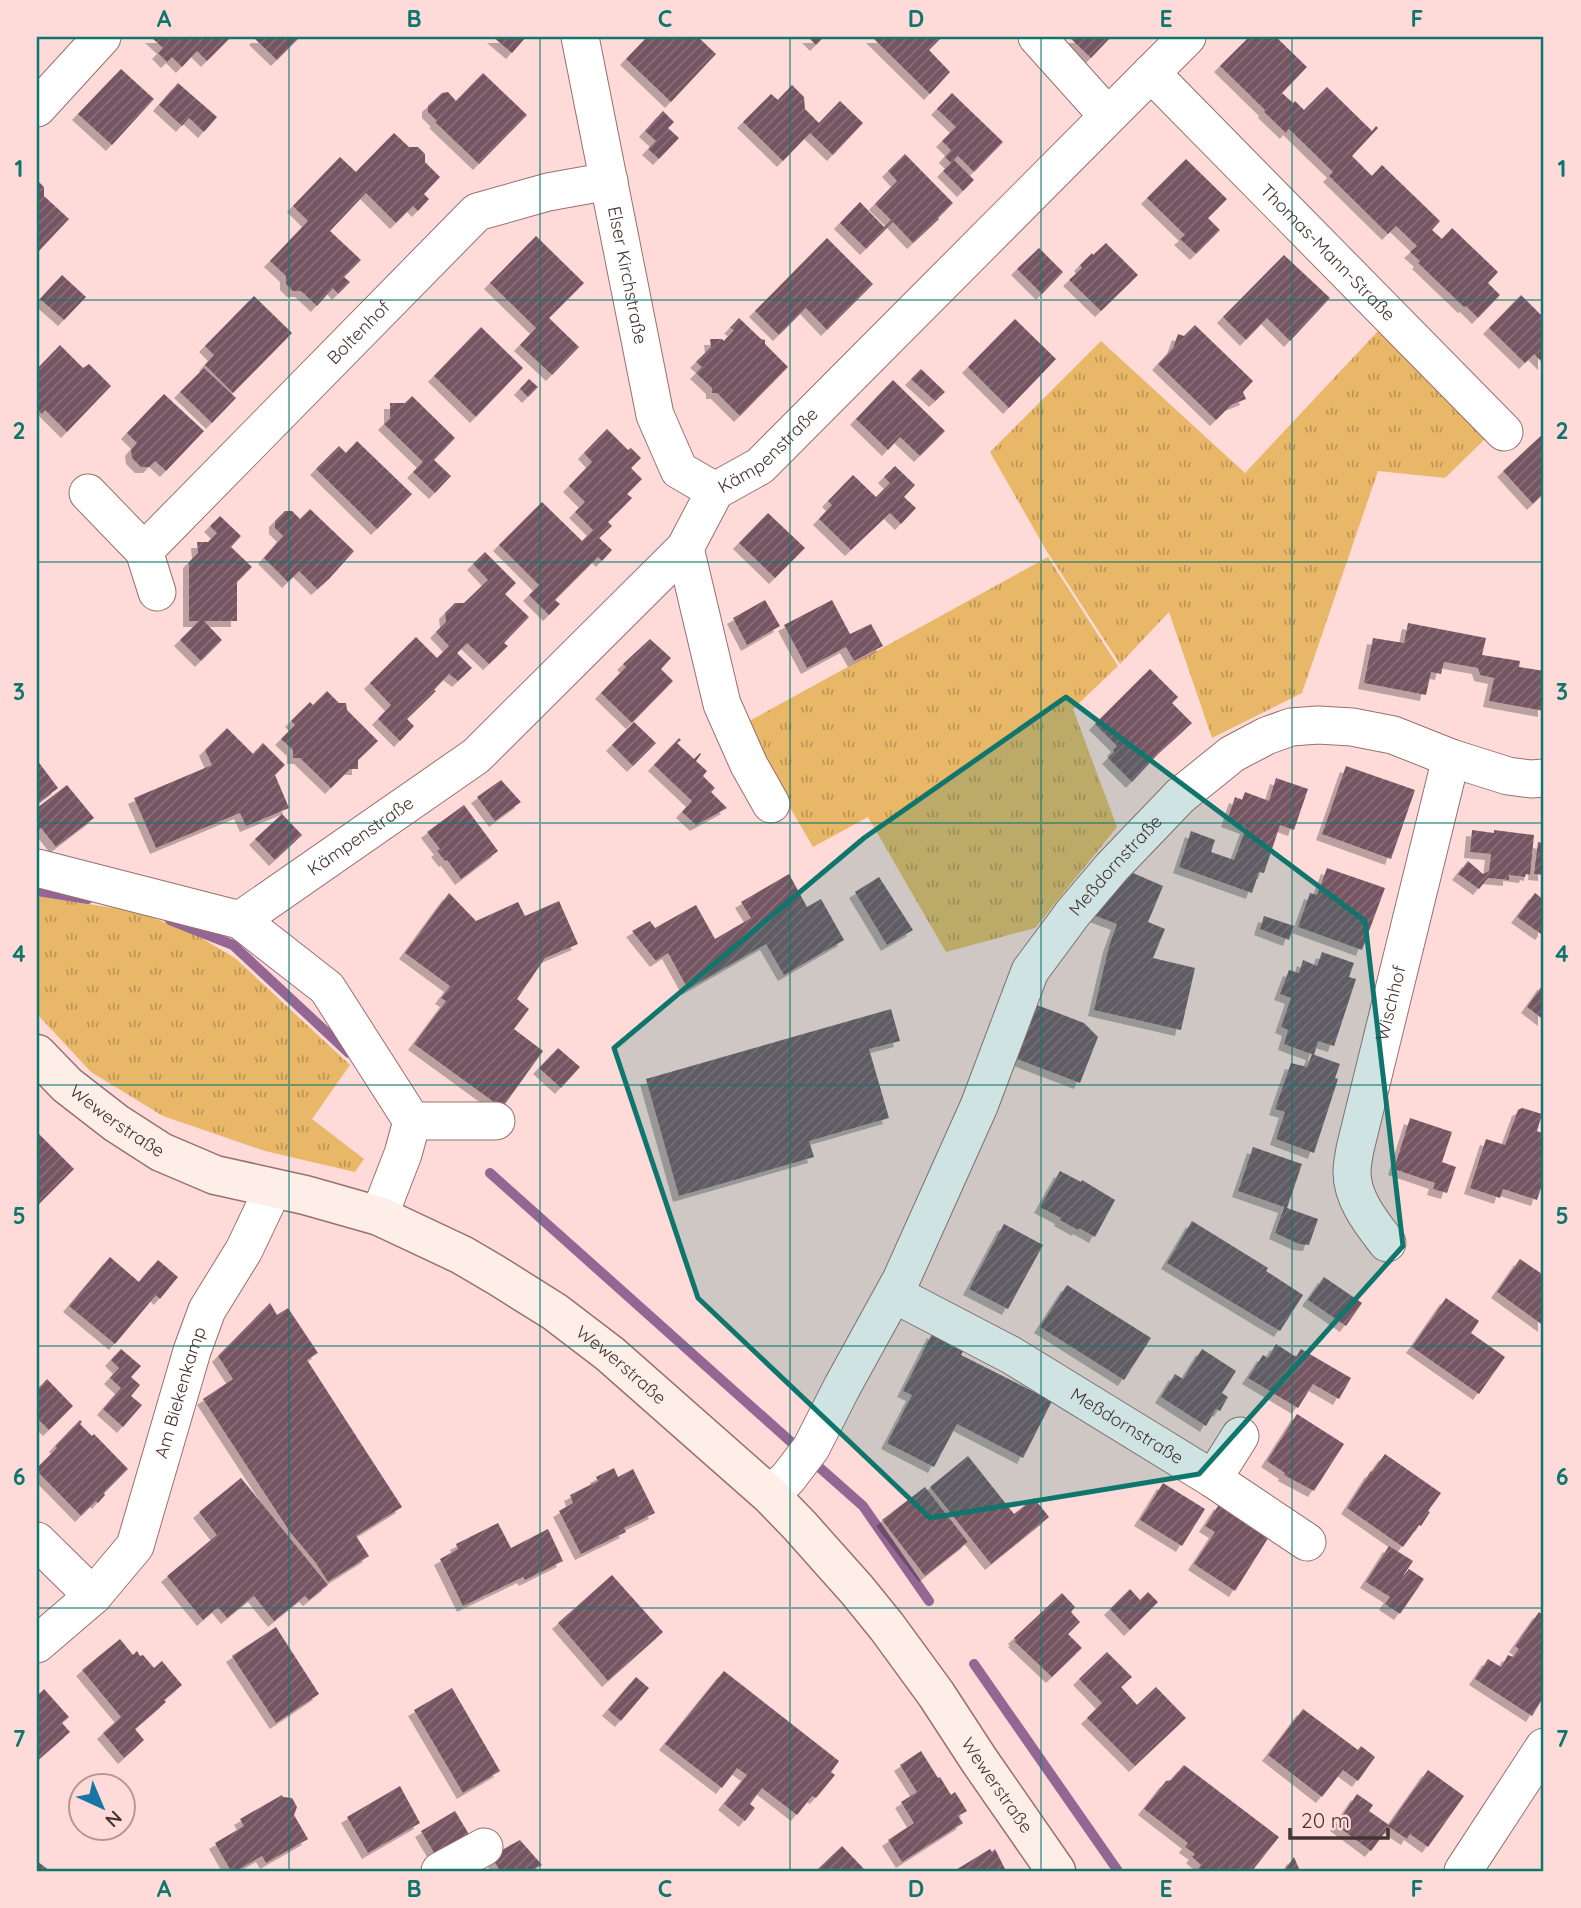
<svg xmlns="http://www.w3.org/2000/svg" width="1581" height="1908" font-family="Quicksand,sans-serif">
  <defs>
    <pattern id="grass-tufts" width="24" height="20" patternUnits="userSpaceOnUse" patternTransform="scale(1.75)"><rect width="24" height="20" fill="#e8b768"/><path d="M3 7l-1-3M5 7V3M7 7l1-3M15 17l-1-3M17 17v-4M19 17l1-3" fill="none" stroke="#be9556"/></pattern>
    <pattern id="building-hatch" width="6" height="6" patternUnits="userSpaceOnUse" patternTransform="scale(1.75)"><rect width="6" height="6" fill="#755462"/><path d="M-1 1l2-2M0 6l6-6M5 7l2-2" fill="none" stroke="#8a707a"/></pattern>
    <filter id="shadow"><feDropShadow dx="-6" dy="6" stdDeviation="0" flood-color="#0004"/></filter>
  </defs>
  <rect width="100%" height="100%" fill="#fedbd9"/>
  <g fill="url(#grass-tufts)">
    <path d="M1378 331 1487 437 1445 478 1378 471 1302 693 1212 738 1169 612 1120 664 1046 550 990 452 1101 341 1245 473Z"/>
    <path d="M1048 557 1118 666 1073 709 1117 827 1035 928 946 952 868 817 813 847 742 725Z"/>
    <path d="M37 896 139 912 198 936 235 958 350 1065 312 1119 364 1159 355 1172 265 1151 163 1116 91 1072 37 1014Z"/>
  </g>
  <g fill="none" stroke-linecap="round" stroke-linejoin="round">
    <g stroke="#946693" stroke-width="10">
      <path d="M37 891 88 899"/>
      <path d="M170 920 233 945 349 1053"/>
      <path d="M490 1173 800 1450"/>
      <path d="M811 1460 863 1506 929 1601"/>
      <path d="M974 1664 1118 1871"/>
    </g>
  </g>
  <g fill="url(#building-hatch)" filter="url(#shadow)">
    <path d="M151 37H231L207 61 197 51 182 67 172 57 167 62 158 53 163 48Z"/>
    <path d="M257 37H300L277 60 255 39Z"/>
    <path d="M493 37H526L512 53Z"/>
    <path d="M647 37H698L716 54 671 102 626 59Z"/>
    <path d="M808 37H824L816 45Z"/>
    <path d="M872 37H942L929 50 950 72 930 94Z"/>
    <path d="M1069 37H1111L1091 58Z"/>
    <path d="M1249 37H1276L1307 67 1282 93 1293 103 1295 101 1304 110 1327 87 1372 131 1376 126 1378 128 1352 156 1372 176 1382 165 1440 221 1432 230 1442 239 1452 228 1498 272 1488 283 1500 295 1478 318 1466 306 1464 307 1418 263 1420 261 1410 252 1417 246 1396 226 1388 234 1329 176 1333 172 1289 129 1286 133 1264 112 1265 110 1220 66Z"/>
    <path d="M121 69 154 99 112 145 78 114Z"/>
    <path d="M483 73 527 115 479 164 435 122 437 121 428 112V106L442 93 448 92 456 101Z"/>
    <path d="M178 83 217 117 204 132 189 118 182 126 159 105Z"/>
    <path d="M792 85 804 97 805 109 819 123 840 101 863 123 833 155 810 133 783 161 743 122 771 94 778 100Z"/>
    <path d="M952 93 1003 142 974 172 958 156 954 160 974 180 963 191 943 171 951 163 945 157 951 150 942 141 956 127 937 109Z"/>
    <path d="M663 111 674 122 668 128 679 138 659 159 648 149 656 141 645 131Z"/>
    <path d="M394 133 409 147H418L425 154V162L440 177 424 194 429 199 418 211 413 206 396 223 366 193 330 231 361 260 344 277 350 282 338 294 333 288 317 306 301 291H293L286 284V276L270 261 308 221 293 206 340 157 356 172Z"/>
    <path d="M905 154 953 203 938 218 939 219 913 243 893 222 866 249 840 223 860 202 884 227 891 220 875 204 897 181 888 171Z"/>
    <path d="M1186 159 1227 199 1208 218 1220 230 1196 254 1180 239 1185 235 1147 198Z"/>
    <path d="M37 180 44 187V196L69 219 37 253Z"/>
    <path d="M536 236 584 283 549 318 579 347 552 375 520 345 536 328 490 283Z"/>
    <path d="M827 238 873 284 827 330 806 308 779 335 755 311Z"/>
    <path d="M1106 243 1138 275 1101 311 1069 280 1082 268 1080 265 1092 253 1093 255Z"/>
    <path d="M1039 248 1063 272 1042 294 1017 269Z"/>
    <path d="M1284 255 1330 298 1290 341 1267 318 1246 340 1223 317Z"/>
    <path d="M62 275 86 297 64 320 40 299Z"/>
    <path d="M1521 295 1544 318V364L1534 354 1525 363 1489 328Z"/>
    <path d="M254 296 292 333 233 393 205 365 214 355 205 346Z"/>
    <path d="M739 318 761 339 765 340V344L788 367 740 416 717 393H712V388L696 373 702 367 696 362 711 347 710 339H722L724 341 734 330 730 328Z"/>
    <path d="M1015 319 1056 359 1009 408 968 367Z"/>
    <path d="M1195 325 1253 381 1243 392 1246 399 1231 405 1216 420 1158 364 1173 348 1178 334 1184 336Z"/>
    <path d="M481 327 523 368 476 417 434 376Z"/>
    <path d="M60 345 83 368 89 364 111 386 67 432 45 410 42 414 37 409V369Z"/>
    <path d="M204 368 236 398 212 423 180 392Z"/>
    <path d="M921 369 945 392 935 401 911 379Z"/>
    <path d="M529 379 538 387 528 397 520 389Z"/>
    <path d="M893 380 945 431 920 456 900 437 888 450 856 419Z"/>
    <path d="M164 394 204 431 166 471 155 461 149 467H141L132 458 131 450 137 443 127 433Z"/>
    <path d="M412 396 455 438 434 460 451 476 435 493 413 472 423 462 384 424 390 418V403H405Z"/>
    <path d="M607 429 628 450 631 448 641 458 631 468 642 479 627 494 632 498 608 522 612 526 599 538 612 550 602 561 598 557 555 600 560 604 549 615 529 595 539 585 499 545 542 502 582 541 593 530 575 512 585 502 569 486 592 462 584 453Z"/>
    <path d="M1544 433V493L1533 504 1503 471Z"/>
    <path d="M357 441 412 494 377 529 316 469 339 446 346 453Z"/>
    <path d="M895 466 915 485 904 497 916 508 901 524 890 513 851 550 819 519 832 505 828 501 853 475 876 497 890 483 884 477Z"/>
    <path d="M310 509 354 551 329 579 317 589 299 571 288 582 264 558 283 536 275 528V521L285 511H292L300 519Z"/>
    <path d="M768 513 805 548 775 578 739 543Z"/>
    <path d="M220 516 241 536 231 547 252 567 237 582V621H204L222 640 201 661 180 640 199 621H189V562L198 553 197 542H208L217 533 210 526Z"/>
    <path d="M485 552 516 583 505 594 529 617 504 643 508 646 489 664 467 643 457 653 472 668 458 681 449 674 434 690 436 691 407 719 414 726 400 741 378 719 391 705 370 683 416 637 437 658 449 646 436 632 446 622 445 613 455 603H464L488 580 473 564Z"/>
    <path d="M765 600 780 626 747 645 733 618Z"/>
    <path d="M832 600 850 634 871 624 883 646 854 661 846 647 807 668 784 625Z"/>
    <path d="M1408 623 1486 638 1482 655 1520 661 1519 667 1544 671V711L1489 701 1494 678 1480 675 1478 668 1444 662 1441 674 1431 672 1426 695 1364 683 1373 638 1404 643Z"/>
    <path d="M650 639 671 658 661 669 673 681 632 723 601 693 626 667 623 664Z"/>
    <path d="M1150 669 1178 697 1172 703 1192 723 1159 753 1132 782 1108 758 1114 752 1113 750 1117 746 1095 724Z"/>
    <path d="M327 691 339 703H346L347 710 378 741 358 760V769H350L331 788 300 758H293V750L281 739 295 725 291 721 310 702 313 705Z"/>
    <path d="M634 722 656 743 633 766 612 745Z"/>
    <path d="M227 728 253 754 263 743 285 765 275 775 289 808 246 826 240 813 156 848 134 798 212 765 205 750Z"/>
    <path d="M679 738 681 740 677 743 694 759 700 753 701 754 696 761 707 771 703 776 715 788 711 792 727 808 696 825 682 812 692 801 654 765Z"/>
    <path d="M37 760 58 788 37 804Z"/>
    <path d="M1346 766 1415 790 1391 859 1322 834Z"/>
    <path d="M1276 778 1308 789 1294 830 1280 825 1264 873 1259 872 1252 893 1179 867 1191 831 1215 840 1211 852 1234 860 1246 828 1227 821 1235 797 1242 800 1245 792 1269 801Z"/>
    <path d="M501 780 521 802 495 821 477 797Z"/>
    <path d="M67 785 94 818 56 847 41 828 37 831V808Z"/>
    <path d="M464 805 498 851 461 879 447 860 445 861 437 851 440 849 427 832Z"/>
    <path d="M282 814 302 835 275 860 255 839Z"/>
    <path d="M1472 830 1494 833V830L1534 835 1530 875 1526 874 1525 877 1509 875V880L1488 878 1479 889 1458 874 1468 861 1483 874 1489 871 1491 854 1470 852Z"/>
    <path d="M1538 842 1544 843V875L1534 874Z"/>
    <path d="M1327 868 1385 888 1362 950 1298 927 1310 893 1317 895Z"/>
    <path d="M1126 870 1163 886 1148 922 1165 929 1153 958 1195 968 1181 1030 1094 1010 1109 946 1117 924 1093 915Z"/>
    <path d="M789 874 807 907 821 899 844 940 784 975 766 944 688 989 668 953 656 961 632 931 650 921 655 928 696 905 715 939 751 918 741 902Z"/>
    <path d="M879 877 913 930 887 945 855 892Z"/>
    <path d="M449 893 476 921 518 902 525 916 559 901 578 944 545 958 517 999 529 1009 514 1029 543 1051 502 1108 414 1044 446 1001 441 998 450 986 405 953Z"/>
    <path d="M1535 893 1544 900V930L1541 934 1517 917Z"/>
    <path d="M1264 916 1294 926 1289 940 1260 929Z"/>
    <path d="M1322 952 1354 963 1349 977 1356 979 1334 1046 1318 1041 1314 1055 1284 1044 1288 1030 1281 1027 1291 998 1280 994 1289 970 1299 973 1303 960 1317 966Z"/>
    <path d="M1544 983V1020L1527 1007Z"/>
    <path d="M1037 1005 1084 1023 1098 1037 1080 1083 1017 1059Z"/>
    <path d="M891 1009 900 1041 869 1049 889 1118 809 1141 814 1157 679 1196 646 1079Z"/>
    <path d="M558 1048 580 1067 561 1088 539 1068Z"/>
    <path d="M1312 1054 1340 1064 1335 1078 1338 1079 1314 1153 1276 1139 1285 1112 1275 1109 1291 1063 1307 1067Z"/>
    <path d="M1522 1108 1542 1114 1537 1131 1544 1134V1179L1537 1200 1503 1189 1500 1198 1470 1188 1486 1139 1505 1145 1518 1110Z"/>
    <path d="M1410 1118 1452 1132 1442 1162 1456 1167 1447 1193 1433 1189 1435 1183 1394 1169Z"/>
    <path d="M37 1132 74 1169 37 1206Z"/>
    <path d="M1253 1147 1302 1164 1287 1208 1318 1219 1309 1245 1299 1244 1275 1233 1284 1207 1238 1191Z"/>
    <path d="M1060 1171 1081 1182 1082 1180 1115 1200 1095 1237 1079 1228 1078 1230 1060 1220 1061 1218 1040 1207Z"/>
    <path d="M1192 1221 1268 1268 1266 1271 1303 1295 1280 1331 1167 1263Z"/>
    <path d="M1004 1224 1043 1245 1008 1309 969 1289Z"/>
    <path d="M110 1257 139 1282 158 1260 178 1277 160 1299 156 1295 115 1344 69 1306Z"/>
    <path d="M1520 1259 1542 1274 1544 1270V1326L1497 1292Z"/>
    <path d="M1324 1277 1362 1303 1346 1326 1308 1300Z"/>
    <path d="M1067 1285 1151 1338 1124 1380 1040 1327Z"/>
    <path d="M1446 1298 1479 1321 1471 1333 1505 1357 1479 1394 1412 1347Z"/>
    <path d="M270 1303 277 1315 288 1308 318 1353 307 1360 402 1507 356 1536 369 1556 328 1582 316 1563 290 1532 203 1399 233 1379 218 1356Z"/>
    <path d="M933 1332 965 1348 961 1355 1052 1401 1023 1458 957 1424 934 1467 887 1443 912 1395 903 1391Z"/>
    <path d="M1276 1344 1296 1357 1301 1349 1351 1378 1339 1399 1313 1384 1298 1408 1248 1378 1263 1355 1268 1358Z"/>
    <path d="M121 1349 141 1366 131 1377 140 1385 131 1396 142 1405 123 1427 103 1409 121 1388 110 1378 119 1368 111 1360Z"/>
    <path d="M1202 1349 1236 1371 1222 1393 1228 1397 1220 1411 1216 1409 1206 1426 1161 1397 1175 1374 1183 1379Z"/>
    <path d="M47 1379 73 1406 49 1430 39 1420 37 1422V1390Z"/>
    <path d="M1297 1414 1344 1444 1314 1491 1284 1475 1285 1473 1267 1461Z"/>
    <path d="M80 1420 82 1422 80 1424 92 1436 94 1434 128 1469 104 1493 105 1495 98 1503 96 1501 81 1516 37 1471V1468L57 1448 55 1446Z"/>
    <path d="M1385 1454 1441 1493 1428 1511 1430 1512 1421 1526 1419 1525 1403 1547 1347 1508 1371 1471 1372 1472Z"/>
    <path d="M968 1456 1014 1514 1034 1498 1049 1517 991 1564 930 1487Z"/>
    <path d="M614 1468 618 1477 633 1469 655 1513 624 1528 626 1532 581 1554 559 1511 573 1503 570 1495 598 1481 596 1477Z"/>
    <path d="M241 1478 328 1585 309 1600 305 1596 274 1621 254 1596 227 1618 218 1607 203 1620 167 1576 217 1535 199 1512Z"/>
    <path d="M1163 1483 1205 1509 1182 1546 1140 1520Z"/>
    <path d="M925 1487 968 1542 925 1576 882 1520Z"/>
    <path d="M1220 1503 1270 1535 1235 1591 1194 1564 1215 1532 1205 1526Z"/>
    <path d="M498 1523 511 1548 548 1529 563 1561 525 1580 523 1577 463 1606 440 1559 458 1549 456 1544Z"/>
    <path d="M1389 1546 1413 1561 1401 1579 1409 1569 1424 1579 1400 1614 1385 1604 1390 1597 1366 1582Z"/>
    <path d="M612 1575 663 1632 608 1681 558 1623Z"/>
    <path d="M1130 1589 1140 1600 1148 1592 1158 1602 1130 1630 1110 1609Z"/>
    <path d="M1062 1593 1075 1607 1071 1612 1080 1622 1068 1634 1082 1648 1052 1677 1014 1641 1016 1640 1014 1638Z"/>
    <path d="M1539 1612 1544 1616V1696L1532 1716 1475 1679 1488 1659 1501 1667 1508 1655 1513 1657 1519 1649 1515 1646Z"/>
    <path d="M276 1627 319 1694 276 1723 232 1656Z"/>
    <path d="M120 1639 133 1655 137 1651 140 1656 143 1655 154 1668 162 1661 182 1685 164 1700 166 1702 135 1729 144 1740 124 1758 103 1733 121 1717 82 1670Z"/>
    <path d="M1107 1652 1132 1677 1121 1687 1137 1705 1156 1687 1186 1718 1135 1766 1087 1718 1102 1703 1079 1679Z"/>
    <path d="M724 1671 839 1761 831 1772 835 1775 816 1798 812 1796 797 1815 762 1788 750 1804 755 1808 745 1821 724 1804 747 1775 737 1768 722 1788 665 1744Z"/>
    <path d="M636 1677 649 1688 621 1721 608 1710Z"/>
    <path d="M452 1688 500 1771 463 1793 414 1710Z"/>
    <path d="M44 1689 69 1717 62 1723 70 1732 37 1761V1696Z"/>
    <path d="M1303 1709 1358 1750 1361 1746 1375 1757 1358 1781 1343 1770 1322 1797 1268 1755Z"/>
    <path d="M921 1751 938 1778 940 1777 951 1795 955 1792 967 1811 958 1816 963 1823 902 1862 888 1840 914 1823 901 1802 917 1792 900 1765Z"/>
    <path d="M1184 1765 1279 1837 1252 1871H1197L1201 1865 1192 1857 1195 1854 1185 1847 1188 1843 1144 1809 1166 1781 1171 1780Z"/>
    <path d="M1428 1770 1464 1796 1428 1847 1410 1834 1407 1839 1389 1827 1371 1851 1336 1825 1357 1794 1373 1805 1369 1811 1389 1825Z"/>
    <path d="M400 1786 420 1823 368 1853 347 1817Z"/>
    <path d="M282 1795 283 1797 292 1798 297 1807 294 1815 308 1839 266 1863 262 1856 236 1871H231L215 1843 244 1826 240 1819Z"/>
    <path d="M455 1811 470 1836 436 1856 421 1831Z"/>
    <path d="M520 1840 542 1865 531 1871H500L491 1856Z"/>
    <path d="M842 1846 866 1871H816L819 1868Z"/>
    <path d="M990 1849 992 1852 995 1849 1006 1871H954Z"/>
    <path d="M1294 1857 1300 1871H1284Z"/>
    <path d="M37 1861 50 1871H37Z"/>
  </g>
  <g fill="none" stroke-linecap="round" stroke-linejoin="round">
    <defs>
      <g id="minor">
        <path id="s1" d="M580 37 655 415 679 470 715 491"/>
        <path d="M1037 37 1107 115"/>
        <path id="s2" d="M1151 73 1504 432"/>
        <path d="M37 108 102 37"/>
        <path id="s3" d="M88 493 144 551 477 212 548 192 609 181"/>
        <path d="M685 548 722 704 749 765 771 804"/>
        <path d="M144 551 157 592"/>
        <path d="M37 868 240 920 327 988 412 1121 403 1154 379 1216"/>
        <path id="s4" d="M240 920 476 756 685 548 715 491 760 466 1187 37"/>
        <path d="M412 1121H496"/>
        <path id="s5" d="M1387 1243C1371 1222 1352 1199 1352 1172 1352 1164 1354 1156 1355 1149L1451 758"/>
        <path id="s6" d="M894 1294 1011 1355 1213 1479 1307 1542"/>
        <path d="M1213 1479 1240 1436"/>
        <path id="s7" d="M770 1495 788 1478 811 1448 842 1387 901 1280 979 1106 1030 971 1073 913 1112 867 1180 796 1232 754 1266 736 1291 727 1318 725 1352 727 1393 735 1451 758 1508 776 1531 779 1544 778"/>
        <path d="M37 1541 93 1596"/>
        <path id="s8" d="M37 1644 93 1596 135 1546 192 1351 207 1310 244 1250 273 1189"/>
        <path d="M440 1871 484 1847"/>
        <path d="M1463 1871 1544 1747"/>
      </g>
      <g id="secondary">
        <path id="s9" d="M37 1054 67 1085 116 1123 161 1152 215 1175 305 1195 379 1216 462 1255 496 1275 555 1312 610 1354 770 1495 800 1526 857 1590 887 1627 936 1694 979 1760 1056 1871"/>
      </g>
    </defs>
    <use href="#minor" stroke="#97706f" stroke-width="39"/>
    <use href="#secondary" stroke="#97706f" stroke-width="41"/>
    <use href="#minor" stroke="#fff" stroke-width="37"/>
    <use href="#secondary" stroke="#fdefe8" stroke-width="38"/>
  </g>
  <path fill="#0f766e" fill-opacity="0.2" stroke="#0f766e" stroke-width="5" stroke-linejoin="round" d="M1066 697 1365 921 1403 1246 1199 1474 930 1518 698 1298 614 1048 864 838Z"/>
  <path fill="none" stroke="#0f766e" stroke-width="2" stroke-opacity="0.55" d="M289 37V1871M540 37V1871M790 37V1871M1041 37V1871M1292 37V1871M37 300H1544M37 562H1544M37 823H1544M37 1085H1544M37 1346H1544M37 1608H1544"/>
  <g text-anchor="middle" stroke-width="7" stroke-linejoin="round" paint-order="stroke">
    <g font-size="18" fill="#443332" stroke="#fedbd9">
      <text dy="6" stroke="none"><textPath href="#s2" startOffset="252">Thomas-Mann-Straße</textPath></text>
      <text dy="6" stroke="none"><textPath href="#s1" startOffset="243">Elser Kirchstraße</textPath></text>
      <text dy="6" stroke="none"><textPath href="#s3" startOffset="387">Boltenhof</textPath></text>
      <text dy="6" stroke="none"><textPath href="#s4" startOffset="714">Kämpenstraße</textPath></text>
      <text dy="6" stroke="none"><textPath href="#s4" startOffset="147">Kämpenstraße</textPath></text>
      <text dy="6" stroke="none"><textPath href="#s7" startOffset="724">Meßdornstraße</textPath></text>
      <text dy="6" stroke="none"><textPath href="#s5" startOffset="254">Wischhof</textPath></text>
      <text dy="6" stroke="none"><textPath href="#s9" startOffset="105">Wewerstraße</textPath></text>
      <text dy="6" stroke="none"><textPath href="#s9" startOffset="672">Wewerstraße</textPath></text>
      <text dy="6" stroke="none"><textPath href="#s8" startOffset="299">Am Biekenkamp</textPath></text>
      <text dy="6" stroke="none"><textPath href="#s6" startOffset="268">Meßdornstraße</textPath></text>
      <text dy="6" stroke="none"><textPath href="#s9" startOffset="1239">Wewerstraße</textPath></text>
    </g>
  </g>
  <rect width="1581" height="1908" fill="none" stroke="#fedbd9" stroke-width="77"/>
  <g transform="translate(102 1807) rotate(136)"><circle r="33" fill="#fedbd9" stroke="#b49896" stroke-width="2"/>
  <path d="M0-5L12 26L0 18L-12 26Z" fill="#1976a4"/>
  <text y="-10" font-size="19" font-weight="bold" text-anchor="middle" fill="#443332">N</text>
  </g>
  <path d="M1290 1828v10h98v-10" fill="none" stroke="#443332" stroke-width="3.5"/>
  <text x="1301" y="1828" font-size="21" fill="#443332" stroke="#fedbd9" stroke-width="5" paint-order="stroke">20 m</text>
  <rect x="38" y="38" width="1504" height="1832" fill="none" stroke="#0f766e" stroke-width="2.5"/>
  <g font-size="23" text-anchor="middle" font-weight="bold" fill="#0f766e">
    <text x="164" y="27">A</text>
    <text x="414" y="27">B</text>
    <text x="665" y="27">C</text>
    <text x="916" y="27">D</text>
    <text x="1166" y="27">E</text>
    <text x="1417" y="27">F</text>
    <text x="19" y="177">1</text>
    <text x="1562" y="177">1</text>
    <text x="19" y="439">2</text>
    <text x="1562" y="439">2</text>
    <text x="19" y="700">3</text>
    <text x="1562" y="700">3</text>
    <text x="19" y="962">4</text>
    <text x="1562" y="962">4</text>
    <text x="19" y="1224">5</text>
    <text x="1562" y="1224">5</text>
    <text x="19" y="1485">6</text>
    <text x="1562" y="1485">6</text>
    <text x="19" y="1747">7</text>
    <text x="1562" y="1747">7</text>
    <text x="164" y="1897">A</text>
    <text x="414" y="1897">B</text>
    <text x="665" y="1897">C</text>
    <text x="916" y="1897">D</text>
    <text x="1166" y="1897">E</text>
    <text x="1417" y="1897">F</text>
  </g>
</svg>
